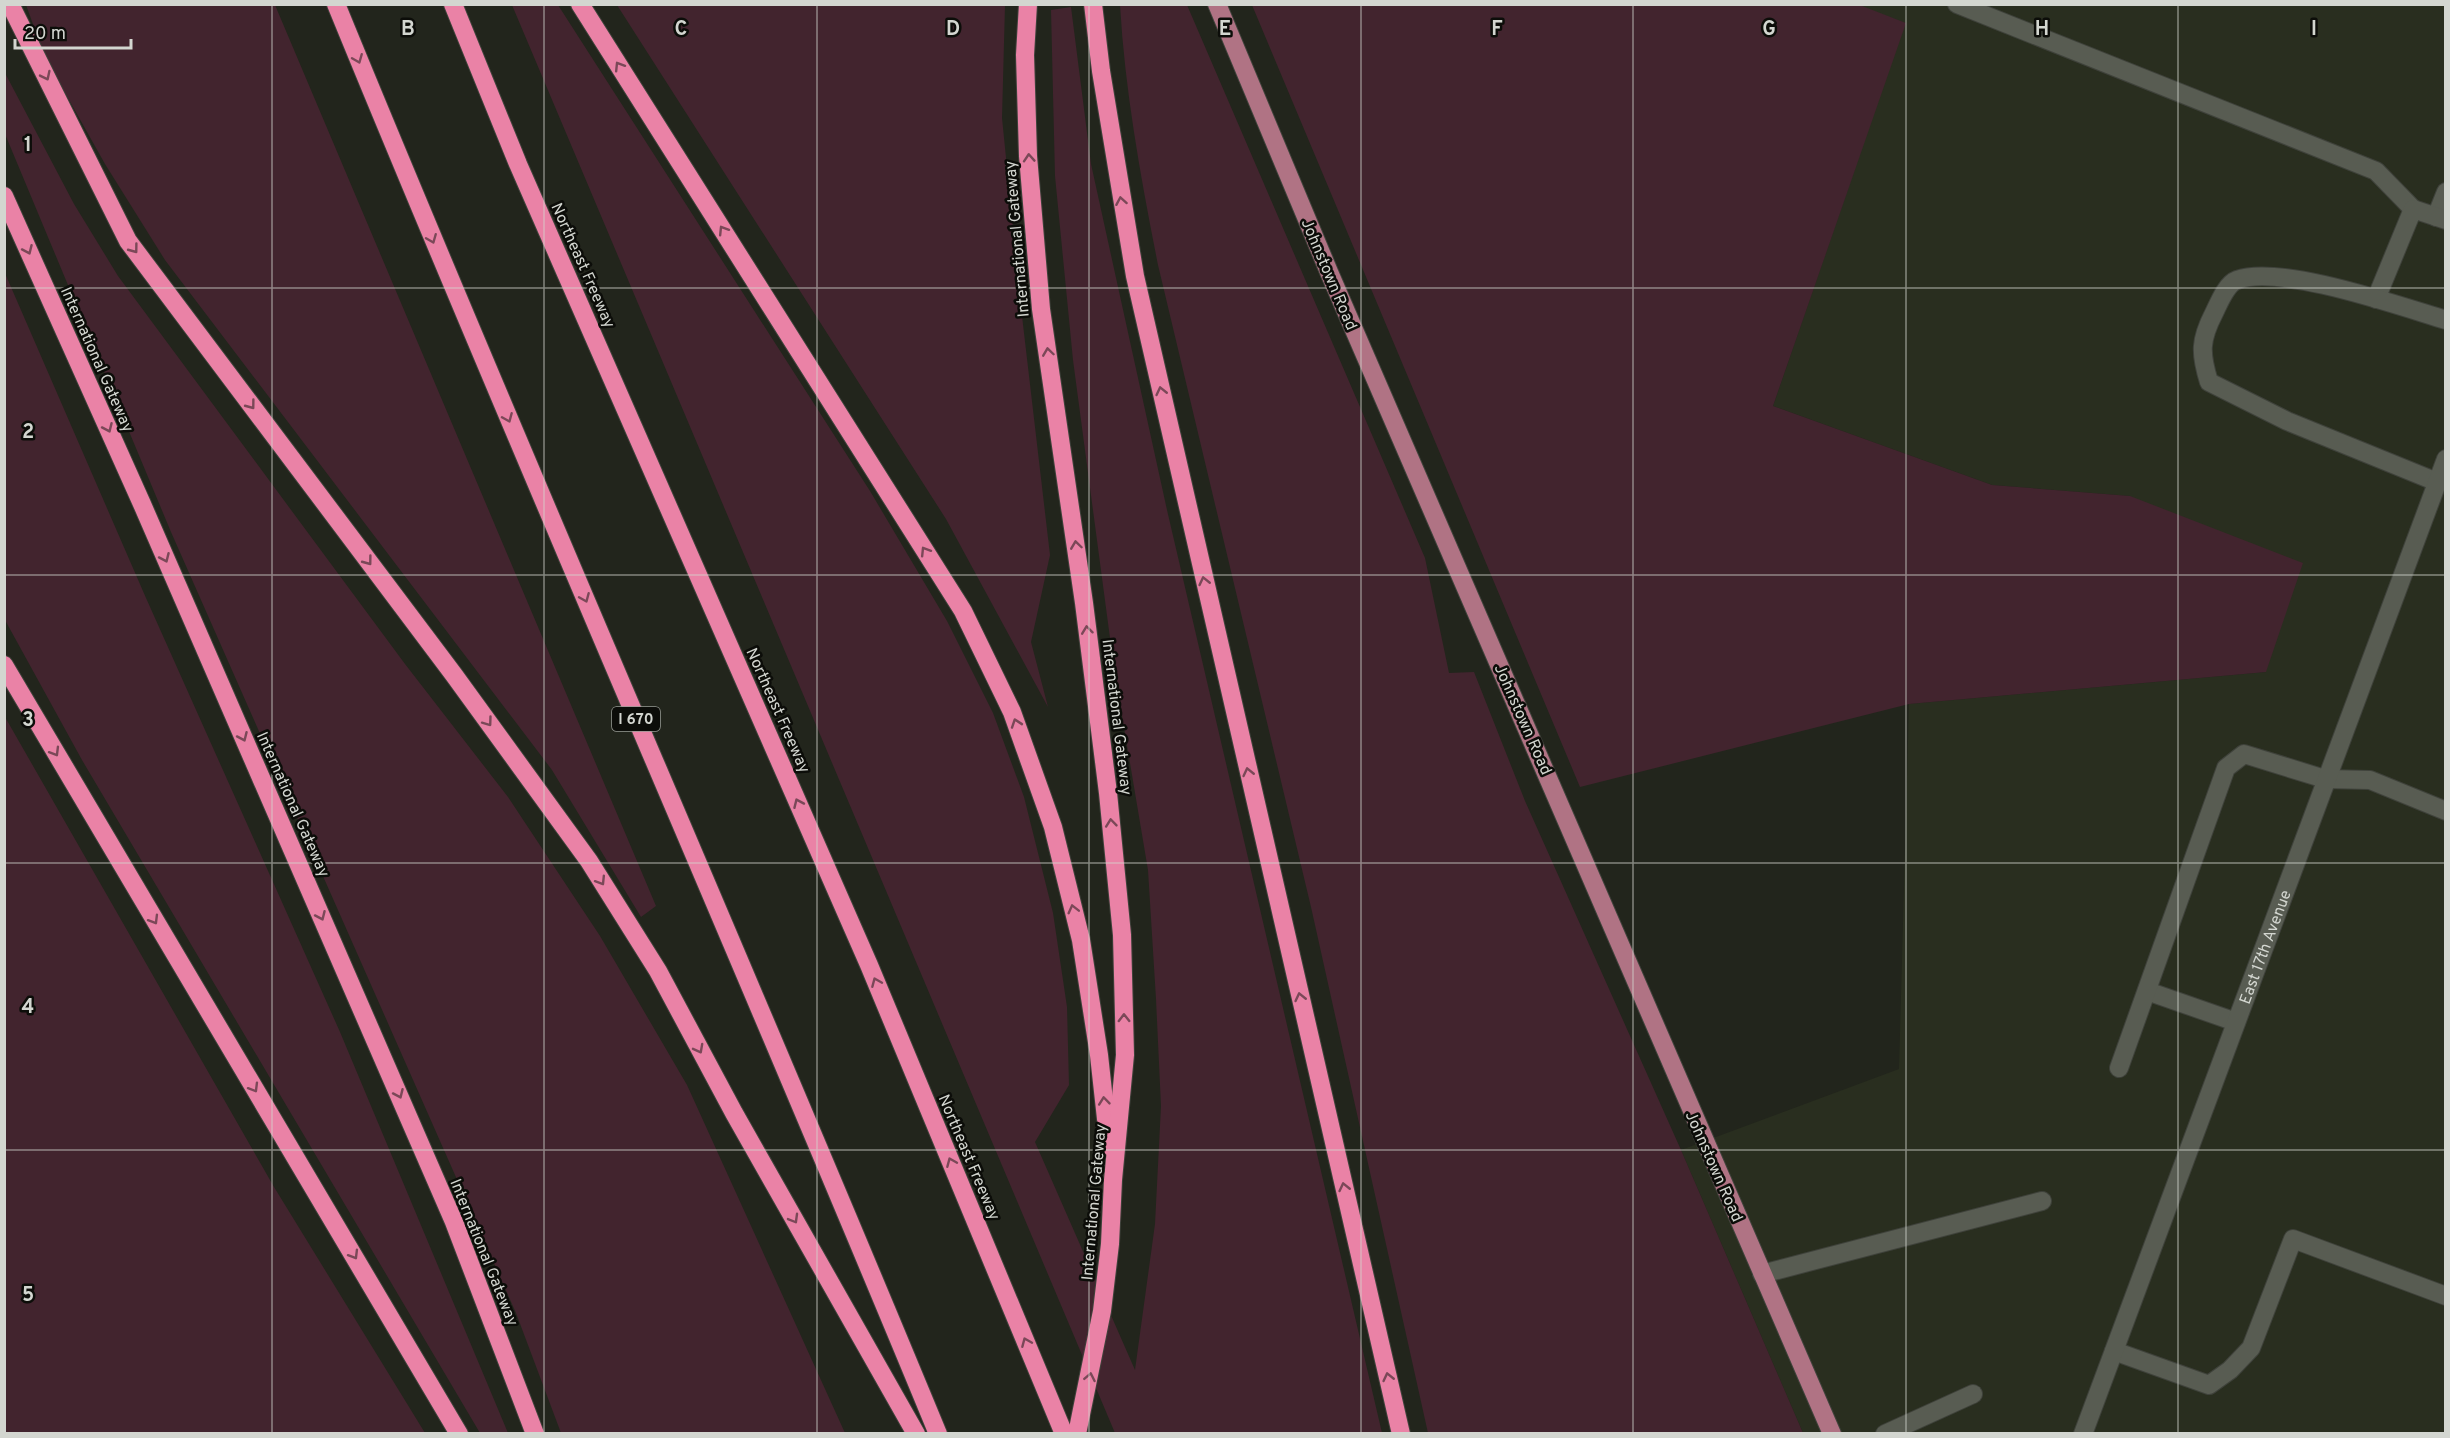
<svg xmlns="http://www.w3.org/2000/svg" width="2450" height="1438" font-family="Overpass,sans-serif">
  <rect width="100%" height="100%" fill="#22251c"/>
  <path fill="#292e1f" d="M1857 5H2445V1433H1803L1681 1150 1899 1069 1909 704 2266 672 2130 496 1992 485 1773 406 1905 23Z"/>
  <g fill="#42242e">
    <path d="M1857 4 1906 23 1773 406 1992 485 2130 496 2303 563 2266 672 1909 704 1580 787 1252 5Z"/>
    <path d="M26 5H275L656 906 641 917 552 770 165 260 105 164 45 57Z"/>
    <path d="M512 5H558L870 491 947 621 993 713 1024 797 1053 913 1067 1007 1069 1085 1035 1142 1135 1370 1155 1224 1161 1106 1156 999 1148 870 1114 668 1073 360 1055 176 1051 10 1071 7 1091 164 1167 510 1382 1433H1115Z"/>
    <path d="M617 5H1005L1002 118 1022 316 1050 555 1031 642 1048 707 946 519Z"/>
    <path d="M1120 5H1187L1425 558 1449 673 1474 672 1525 801 1681 1150 1803 1433H1428L1311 907 1158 265C1141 179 1125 92 1120 5Z"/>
    <path d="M5 73 74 204 118 276 405 664 508 797 600 936 687 1085 845 1433H561L516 1313 171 532 5 134Z"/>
    <path d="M4 271 146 598 340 1032 508 1433H480L82 760 5 620Z"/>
    <path d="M5 717 274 1187 425 1433H5Z"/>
  </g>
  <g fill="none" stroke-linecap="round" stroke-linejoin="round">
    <defs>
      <g id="minor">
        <path d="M1957 4 2376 171 2413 209"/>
        <path d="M2436 217 2446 192"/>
        <path d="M2376 299 2413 209 2446 220"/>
        <path d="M2437 482 2287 421 2209 382C2200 353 2200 340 2214 313 2219 303 2226 284 2237 280 2280 264 2399 306 2446 320"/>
        <path d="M2147 991 2236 1022"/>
        <path d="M2119 1068 2226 768 2244 754 2325 779 2370 780 2446 811"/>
        <path d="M1762 1274 2042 1201"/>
        <path d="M2114 1351 2209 1385 2230 1370 2251 1348 2293 1239 2446 1296"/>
        <path d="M1885 1434 1973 1394"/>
        <path id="s1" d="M2083 1434 2446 459"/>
      </g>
      <path id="major" d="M1217 4 1329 272 1832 1434"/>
      <g id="highway">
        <path d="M10 4 128 241 454 675 589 861 658 971 734 1113 916 1434"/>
        <path d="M336 4C532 483 741 956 938 1434"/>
        <path d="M453 4 518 164 869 965 1064 1434"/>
        <path d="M580 4 963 611 1012 712 1053 827 1081 940 1099 1055 1109 1146"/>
        <path d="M1028 4 1025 55 1028 156 1041 309 1084 603 1108 793 1122 935 1125 1055 1113 1180 1110 1244 1102 1311 1077 1434"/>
        <path d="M1093 4 1101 71 1135 276 1401 1434"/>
        <path d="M4 196 142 504 454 1222 535 1434"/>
        <path d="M4 665 459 1434"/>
      </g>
    </defs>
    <use href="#minor" stroke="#3f423b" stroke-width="20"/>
    <use href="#major" stroke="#3f423b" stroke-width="20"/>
    <use href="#highway" stroke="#3f423b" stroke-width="20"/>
    <use href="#minor" stroke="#585c52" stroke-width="18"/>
    <use href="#major" stroke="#b07384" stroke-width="18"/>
    <use href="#highway" stroke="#ea82a6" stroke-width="18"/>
  </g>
  <defs><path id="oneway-chevron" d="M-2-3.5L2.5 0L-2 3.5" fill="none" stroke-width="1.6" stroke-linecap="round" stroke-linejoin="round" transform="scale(1.5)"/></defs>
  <g stroke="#7b4858">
    <use href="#oneway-chevron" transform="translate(358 59) rotate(68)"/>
    <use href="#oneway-chevron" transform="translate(619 66) rotate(-122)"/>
    <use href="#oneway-chevron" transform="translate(46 76) rotate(64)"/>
    <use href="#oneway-chevron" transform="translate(1029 158) rotate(-94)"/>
    <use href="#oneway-chevron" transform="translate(1121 201) rotate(-100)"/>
    <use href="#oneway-chevron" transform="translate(723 230) rotate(-122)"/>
    <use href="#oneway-chevron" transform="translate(432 239) rotate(68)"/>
    <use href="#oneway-chevron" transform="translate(134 249) rotate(53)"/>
    <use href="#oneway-chevron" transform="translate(28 250) rotate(66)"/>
    <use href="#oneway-chevron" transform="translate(1048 352) rotate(-98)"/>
    <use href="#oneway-chevron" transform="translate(1161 391) rotate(-103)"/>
    <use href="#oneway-chevron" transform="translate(251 405) rotate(53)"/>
    <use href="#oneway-chevron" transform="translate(508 418) rotate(67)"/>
    <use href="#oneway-chevron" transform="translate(108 428) rotate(66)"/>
    <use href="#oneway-chevron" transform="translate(1076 545) rotate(-98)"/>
    <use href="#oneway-chevron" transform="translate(925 551) rotate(-122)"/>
    <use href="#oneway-chevron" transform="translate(165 558) rotate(66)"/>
    <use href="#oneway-chevron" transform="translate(368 561) rotate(53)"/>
    <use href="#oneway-chevron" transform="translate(1204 581) rotate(-103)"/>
    <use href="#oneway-chevron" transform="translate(585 598) rotate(67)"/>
    <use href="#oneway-chevron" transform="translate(1087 630) rotate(-97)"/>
    <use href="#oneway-chevron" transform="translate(488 722) rotate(54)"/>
    <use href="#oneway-chevron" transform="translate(1016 723) rotate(-109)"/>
    <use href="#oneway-chevron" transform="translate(243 737) rotate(66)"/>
    <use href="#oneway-chevron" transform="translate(55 752) rotate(59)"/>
    <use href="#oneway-chevron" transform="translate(1248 772) rotate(-103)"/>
    <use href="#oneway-chevron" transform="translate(798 803) rotate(-114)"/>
    <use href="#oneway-chevron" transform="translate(1111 823) rotate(-96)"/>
    <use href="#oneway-chevron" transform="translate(601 881) rotate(58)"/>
    <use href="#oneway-chevron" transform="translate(1073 909) rotate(-104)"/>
    <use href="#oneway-chevron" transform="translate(321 916) rotate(66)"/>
    <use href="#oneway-chevron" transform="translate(154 920) rotate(59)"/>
    <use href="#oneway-chevron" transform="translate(876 982) rotate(-113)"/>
    <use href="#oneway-chevron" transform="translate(1300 997) rotate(-103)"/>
    <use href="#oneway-chevron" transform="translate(1124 1018) rotate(-91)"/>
    <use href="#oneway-chevron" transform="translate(699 1049) rotate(62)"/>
    <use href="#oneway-chevron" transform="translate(254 1088) rotate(59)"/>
    <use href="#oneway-chevron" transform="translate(399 1094) rotate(66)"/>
    <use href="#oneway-chevron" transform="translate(1104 1101) rotate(-96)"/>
    <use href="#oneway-chevron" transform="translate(951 1162) rotate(-113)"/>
    <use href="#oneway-chevron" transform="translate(1344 1187) rotate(-103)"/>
    <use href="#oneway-chevron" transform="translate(794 1219) rotate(60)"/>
    <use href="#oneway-chevron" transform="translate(354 1255) rotate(59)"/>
    <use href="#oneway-chevron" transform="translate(1026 1342) rotate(-113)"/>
    <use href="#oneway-chevron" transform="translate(1090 1377) rotate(-79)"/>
    <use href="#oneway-chevron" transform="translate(1388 1377) rotate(-103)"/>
  </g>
  <path fill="none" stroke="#d3d6d0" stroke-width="1.5" stroke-opacity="0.55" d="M272 4V1434M544 4V1434M817 4V1434M1089 4V1434M1361 4V1434M1633 4V1434M1906 4V1434M2178 4V1434M4 288H2446M4 575H2446M4 863H2446M4 1150H2446"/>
  <g text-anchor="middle" stroke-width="5" stroke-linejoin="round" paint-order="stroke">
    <rect fill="#0c0d09" stroke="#979a94" stroke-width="1.5" x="612" y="707" width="48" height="24" rx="4.5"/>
    <g font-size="15" font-weight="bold" fill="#d3d6d0">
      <text x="636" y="724">I 670</text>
    </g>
    <g font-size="16" fill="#d3d6d0" stroke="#0c0d09">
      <text transform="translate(1016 239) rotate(-95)" y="6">International Gateway</text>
      <text transform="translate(584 265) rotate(66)" y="6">Northeast Freeway</text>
      <text transform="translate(1330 274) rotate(67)" y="6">Johnstown Road</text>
      <text transform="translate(98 359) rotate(66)" y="6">International Gateway</text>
      <text transform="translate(779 710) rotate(66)" y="6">Northeast Freeway</text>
      <text transform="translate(1118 717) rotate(83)" y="6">International Gateway</text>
      <text transform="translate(1524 719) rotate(66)" y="6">Johnstown Road</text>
      <text transform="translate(294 804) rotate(66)" y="6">International Gateway</text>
      <text dy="6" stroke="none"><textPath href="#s1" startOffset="520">East 17th Avenue</textPath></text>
      <text transform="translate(970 1157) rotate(67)" y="6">Northeast Freeway</text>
      <text transform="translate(1715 1166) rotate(66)" y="6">Johnstown Road</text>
      <text transform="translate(1093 1202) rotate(-85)" y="6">International Gateway</text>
      <text transform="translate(485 1252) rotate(68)" y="6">International Gateway</text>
    </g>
  </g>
  <g font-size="20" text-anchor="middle" font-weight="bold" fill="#d3d6d0" stroke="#0c0d09" stroke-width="5" stroke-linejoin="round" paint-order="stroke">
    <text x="408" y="35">B</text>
    <text x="681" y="35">C</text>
    <text x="953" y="35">D</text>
    <text x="1225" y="35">E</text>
    <text x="1497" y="35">F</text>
    <text x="1769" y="35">G</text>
    <text x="2042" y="35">H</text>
    <text x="2314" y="35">I</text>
    <text x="28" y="151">1</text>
    <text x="28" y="438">2</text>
    <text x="28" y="726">3</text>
    <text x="28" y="1013">4</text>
    <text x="28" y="1301">5</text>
  </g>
  <rect width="2450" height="1438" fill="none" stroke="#d3d6d0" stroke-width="12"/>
  <path d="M15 39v9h116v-9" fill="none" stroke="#d3d6d0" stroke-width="3"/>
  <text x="24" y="39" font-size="18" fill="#d3d6d0" stroke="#0c0d09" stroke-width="4.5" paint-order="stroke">20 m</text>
</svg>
